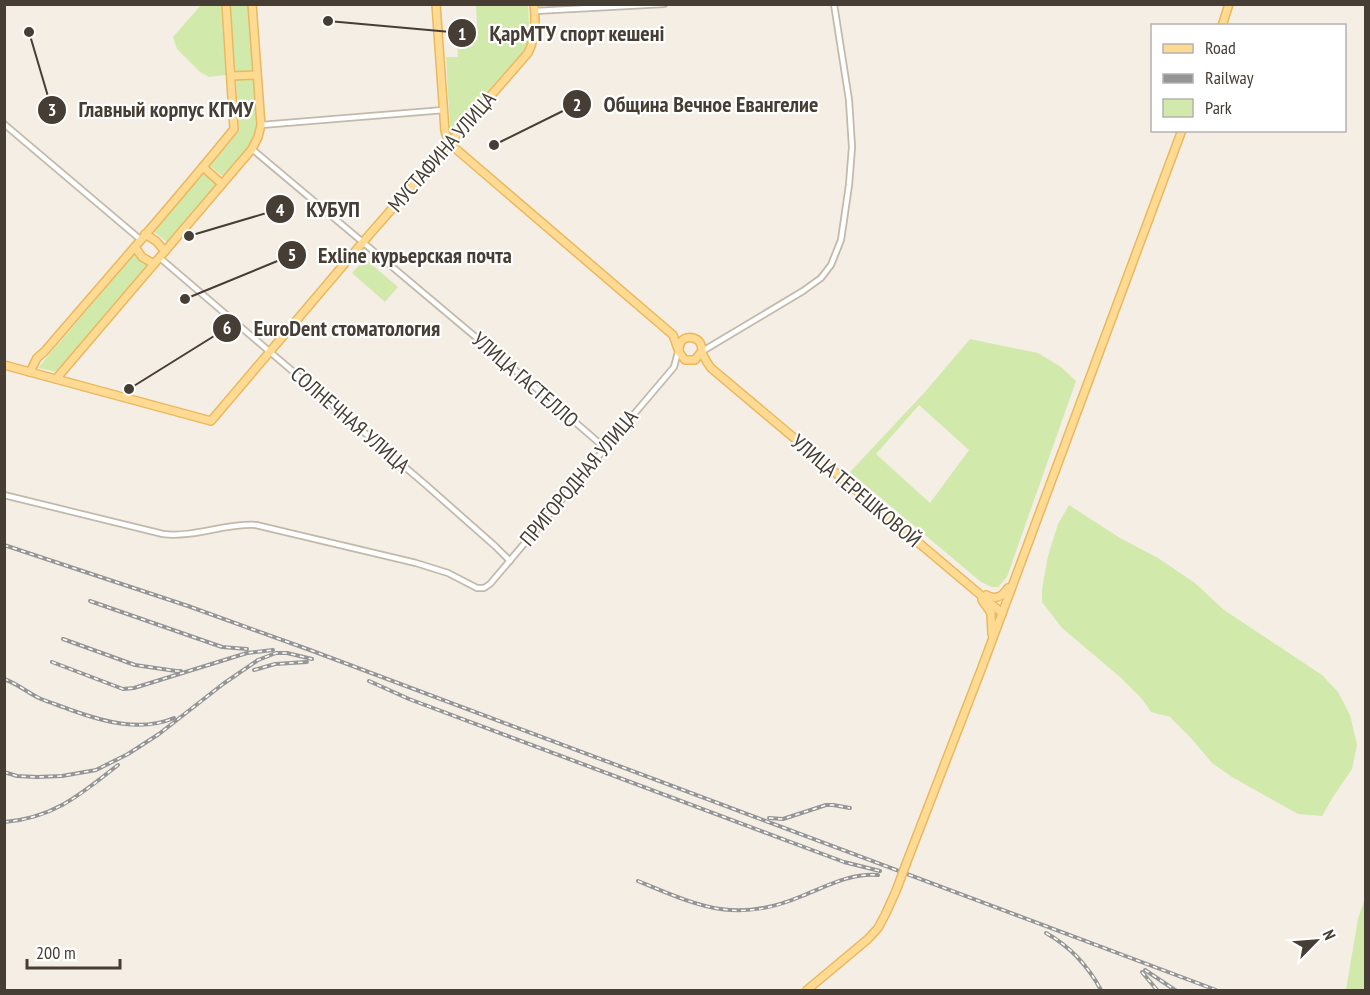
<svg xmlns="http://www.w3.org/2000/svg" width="1370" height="995" font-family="'PT Sans Narrow',sans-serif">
  <rect width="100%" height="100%" fill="#f4eee5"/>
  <g fill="#d1eaac" fill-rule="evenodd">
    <path d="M201 5H221L226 75 209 77 200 72 177 49 173 37Z"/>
    <path d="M230 5H249L254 72 235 73Z"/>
    <path d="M476 5H528L530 39 526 48 454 130 450 128 446 57H458L456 29 477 27Z"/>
    <path d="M236 79H254L258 123 248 149 224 177 210 166 239 131Z"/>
    <path d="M204 171 219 183 168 243 153 231Z"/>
    <path d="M135 253 149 265 57 372 38 368Z"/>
    <path d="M365 259 398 287 385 302 352 273Z"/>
    <path d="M970 339 1038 353 1061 367 1076 381 1007 577 998 587H992L981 582 850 472 924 393ZM919 405 969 450 930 503 876 454Z"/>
    <path d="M1069 505 1120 538 1158 558 1195 583 1224 610 1322 675 1338 692 1350 715 1357 745 1352 769 1333 797 1322 816 1298 814 1232 777 1212 763 1191 738 1170 717 1151 712 1142 699 1120 677 1062 628 1042 602V589L1048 556 1058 524Z"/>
    <path d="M1365 898V990H1346L1358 919Z"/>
  </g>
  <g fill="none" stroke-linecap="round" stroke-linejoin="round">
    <defs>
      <g id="minor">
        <path d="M535 11 664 4"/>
        <path d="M4 124 141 240"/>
        <path d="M261 125 444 110"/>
        <path d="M252 149 522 376 605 448"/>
        <path d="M160 258 426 485 495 546 510 561"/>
        <path d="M701 352 803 291 821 278 831 265 841 240 849 185 852 147 849 100 834 4"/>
        <path d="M4 495 163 534C194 538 225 523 256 525L416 563 448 573 477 588H484L490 584 674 367 678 352"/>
      </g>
      <g id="major">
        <path d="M436 4 445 131 449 143 673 335 678 349"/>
        <path d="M1222 26 1229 4"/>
        <path d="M231 76 257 75"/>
        <path d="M203 167 222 184"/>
        <path d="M145 234 156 241 165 251"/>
        <path d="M135 247 142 257 154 264"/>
        <path d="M701 352 695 360H685L679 352C679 347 679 342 684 339 690 336 699 338 701 345 702 348 702 352 703 355 705 359 708 364 711 368L1002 613"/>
        <path d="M4 365 211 421 363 242 528 53C536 38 536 21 534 4"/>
        <path d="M30 372 37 358 45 351C108 277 173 205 234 129L226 4"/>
        <path d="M56 379 252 149 258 137 261 125 252 4"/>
        <path d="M986 595C996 600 1002 597 1008 588"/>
        <path d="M982 600 991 613 992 634"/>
        <path d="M906 864 981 670 1182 130"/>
        <path d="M807 990 868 939 878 928 885 915 896 891"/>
      </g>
    </defs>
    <use href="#minor" stroke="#c2b9aa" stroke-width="8"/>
    <use href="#major" stroke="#eab85d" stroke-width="10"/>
    <use href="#minor" stroke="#fff" stroke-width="4.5"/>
    <use href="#major" stroke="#ffda93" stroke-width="7"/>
    <defs>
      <g id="rail">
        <path d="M4 545 188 606 310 650 1216 990"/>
        <path d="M90 601 222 647 247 649"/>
        <path d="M63 639 135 665 176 671H181"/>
        <path d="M52 662 123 689 134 688 247 653 273 650"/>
        <path d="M254 670 275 664 307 662"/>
        <path d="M4 679C18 684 28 693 41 699 51 703 61 706 71 710 104 722 141 732 174 718"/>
        <path d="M369 681 409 699 844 862 880 871"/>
        <path d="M4 772 17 776 37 777 62 776 96 770 128 754 159 734 223 684 258 660 276 653H287L312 659"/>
        <path d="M769 818 783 819 826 805H833L850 808"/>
        <path d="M4 822C54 818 81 794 118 765"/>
        <path d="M638 881C701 907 736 924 802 896 827 886 850 873 878 875"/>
        <path d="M1046 933C1071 947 1088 966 1101 990"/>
        <path d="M1145 970 1175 990"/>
        <path d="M1142 972 1157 990"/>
      </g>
    </defs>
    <use href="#rail" stroke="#959595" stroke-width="4"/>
    <use href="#rail" stroke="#fff" stroke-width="1.5" stroke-dasharray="4.5" stroke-linecap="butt"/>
    <defs>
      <path id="major-bridge" d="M896 891 906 864"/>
    </defs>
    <use href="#major-bridge" stroke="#eab85d" stroke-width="10" stroke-linecap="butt"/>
    <use href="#major-bridge" stroke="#ffda93" stroke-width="7"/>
  </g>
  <g text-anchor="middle" stroke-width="4.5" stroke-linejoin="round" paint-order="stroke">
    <g font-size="21" fill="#463e34" stroke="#fff">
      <text transform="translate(442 152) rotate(-49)" y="7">МУСТАФИНА УЛИЦА</text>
      <text transform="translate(525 380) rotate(41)" y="7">УЛИЦА ГАСТЕЛЛО</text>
      <text transform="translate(350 420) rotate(41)" y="7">СОЛНЕЧНАЯ УЛИЦА</text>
      <text transform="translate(579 478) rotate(-50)" y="7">ПРИГОРОДНАЯ УЛИЦА</text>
      <text transform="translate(856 491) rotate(40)" y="7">УЛИЦА ТЕРЕШКОВОЙ</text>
    </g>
  </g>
  <path fill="none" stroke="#463e34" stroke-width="2" d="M328 21L462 33M494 145L577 104M29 32L52 110M189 236L280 209M185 299L292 255M129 389L227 328"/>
  <g fill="#463e34" stroke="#fff" stroke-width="2">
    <circle cx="328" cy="21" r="6"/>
    <circle cx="494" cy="145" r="6"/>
    <circle cx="29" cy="32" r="6"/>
    <circle cx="189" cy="236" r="6"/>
    <circle cx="185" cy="299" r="6"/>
    <circle cx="129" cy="389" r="6"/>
    <circle cx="462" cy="33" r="15"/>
    <circle cx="577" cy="104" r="15"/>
    <circle cx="52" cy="110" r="15"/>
    <circle cx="280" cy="209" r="15"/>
    <circle cx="292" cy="255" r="15"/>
    <circle cx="227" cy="328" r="15"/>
  </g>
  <g font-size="18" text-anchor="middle" font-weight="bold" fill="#fff">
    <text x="462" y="40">1</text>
    <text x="577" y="111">2</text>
    <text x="52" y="116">3</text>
    <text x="280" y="216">4</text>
    <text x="292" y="261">5</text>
    <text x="227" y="334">6</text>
  </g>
  <g font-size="22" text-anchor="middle" font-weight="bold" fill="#463e34" stroke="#fff" stroke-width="4.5" stroke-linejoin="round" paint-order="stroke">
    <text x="577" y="41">ҚарМТУ спорт кешені</text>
    <text x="711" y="112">Община Вечное Евангелие</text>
    <text x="166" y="117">Главный корпус КГМУ</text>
    <text x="333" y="217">КУБУП</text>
    <text x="415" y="263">Exline курьерская почта</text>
    <text x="347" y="336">EuroDent стоматология</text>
  </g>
  <rect width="1370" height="995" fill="none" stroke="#463e34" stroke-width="12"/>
  <rect x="1151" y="24" width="195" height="108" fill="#ffffff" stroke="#b5b2ae" stroke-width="1.5"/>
  <rect x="1163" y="44" width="30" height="9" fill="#ffda93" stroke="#b5b2ae" stroke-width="1.5"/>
  <text x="1205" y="54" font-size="18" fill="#463e34">Road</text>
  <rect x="1163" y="74" width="30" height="9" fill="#959595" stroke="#b5b2ae" stroke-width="1.5"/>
  <text x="1205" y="84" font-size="18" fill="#463e34">Railway</text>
  <rect x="1163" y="99" width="30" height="18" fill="#d1eaac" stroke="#b5b2ae" stroke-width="1.5"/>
  <text x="1205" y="114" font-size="18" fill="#463e34">Park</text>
  <g transform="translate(1316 941) rotate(65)" stroke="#ffffff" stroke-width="4.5" paint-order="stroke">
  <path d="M0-4.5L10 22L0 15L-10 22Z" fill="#463e34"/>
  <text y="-9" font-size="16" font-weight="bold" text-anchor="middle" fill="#463e34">N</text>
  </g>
  <path d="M27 959v9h93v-9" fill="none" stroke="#463e34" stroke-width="3"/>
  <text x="36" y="959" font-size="18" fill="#463e34" stroke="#ffffff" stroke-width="4.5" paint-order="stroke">200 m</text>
</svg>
